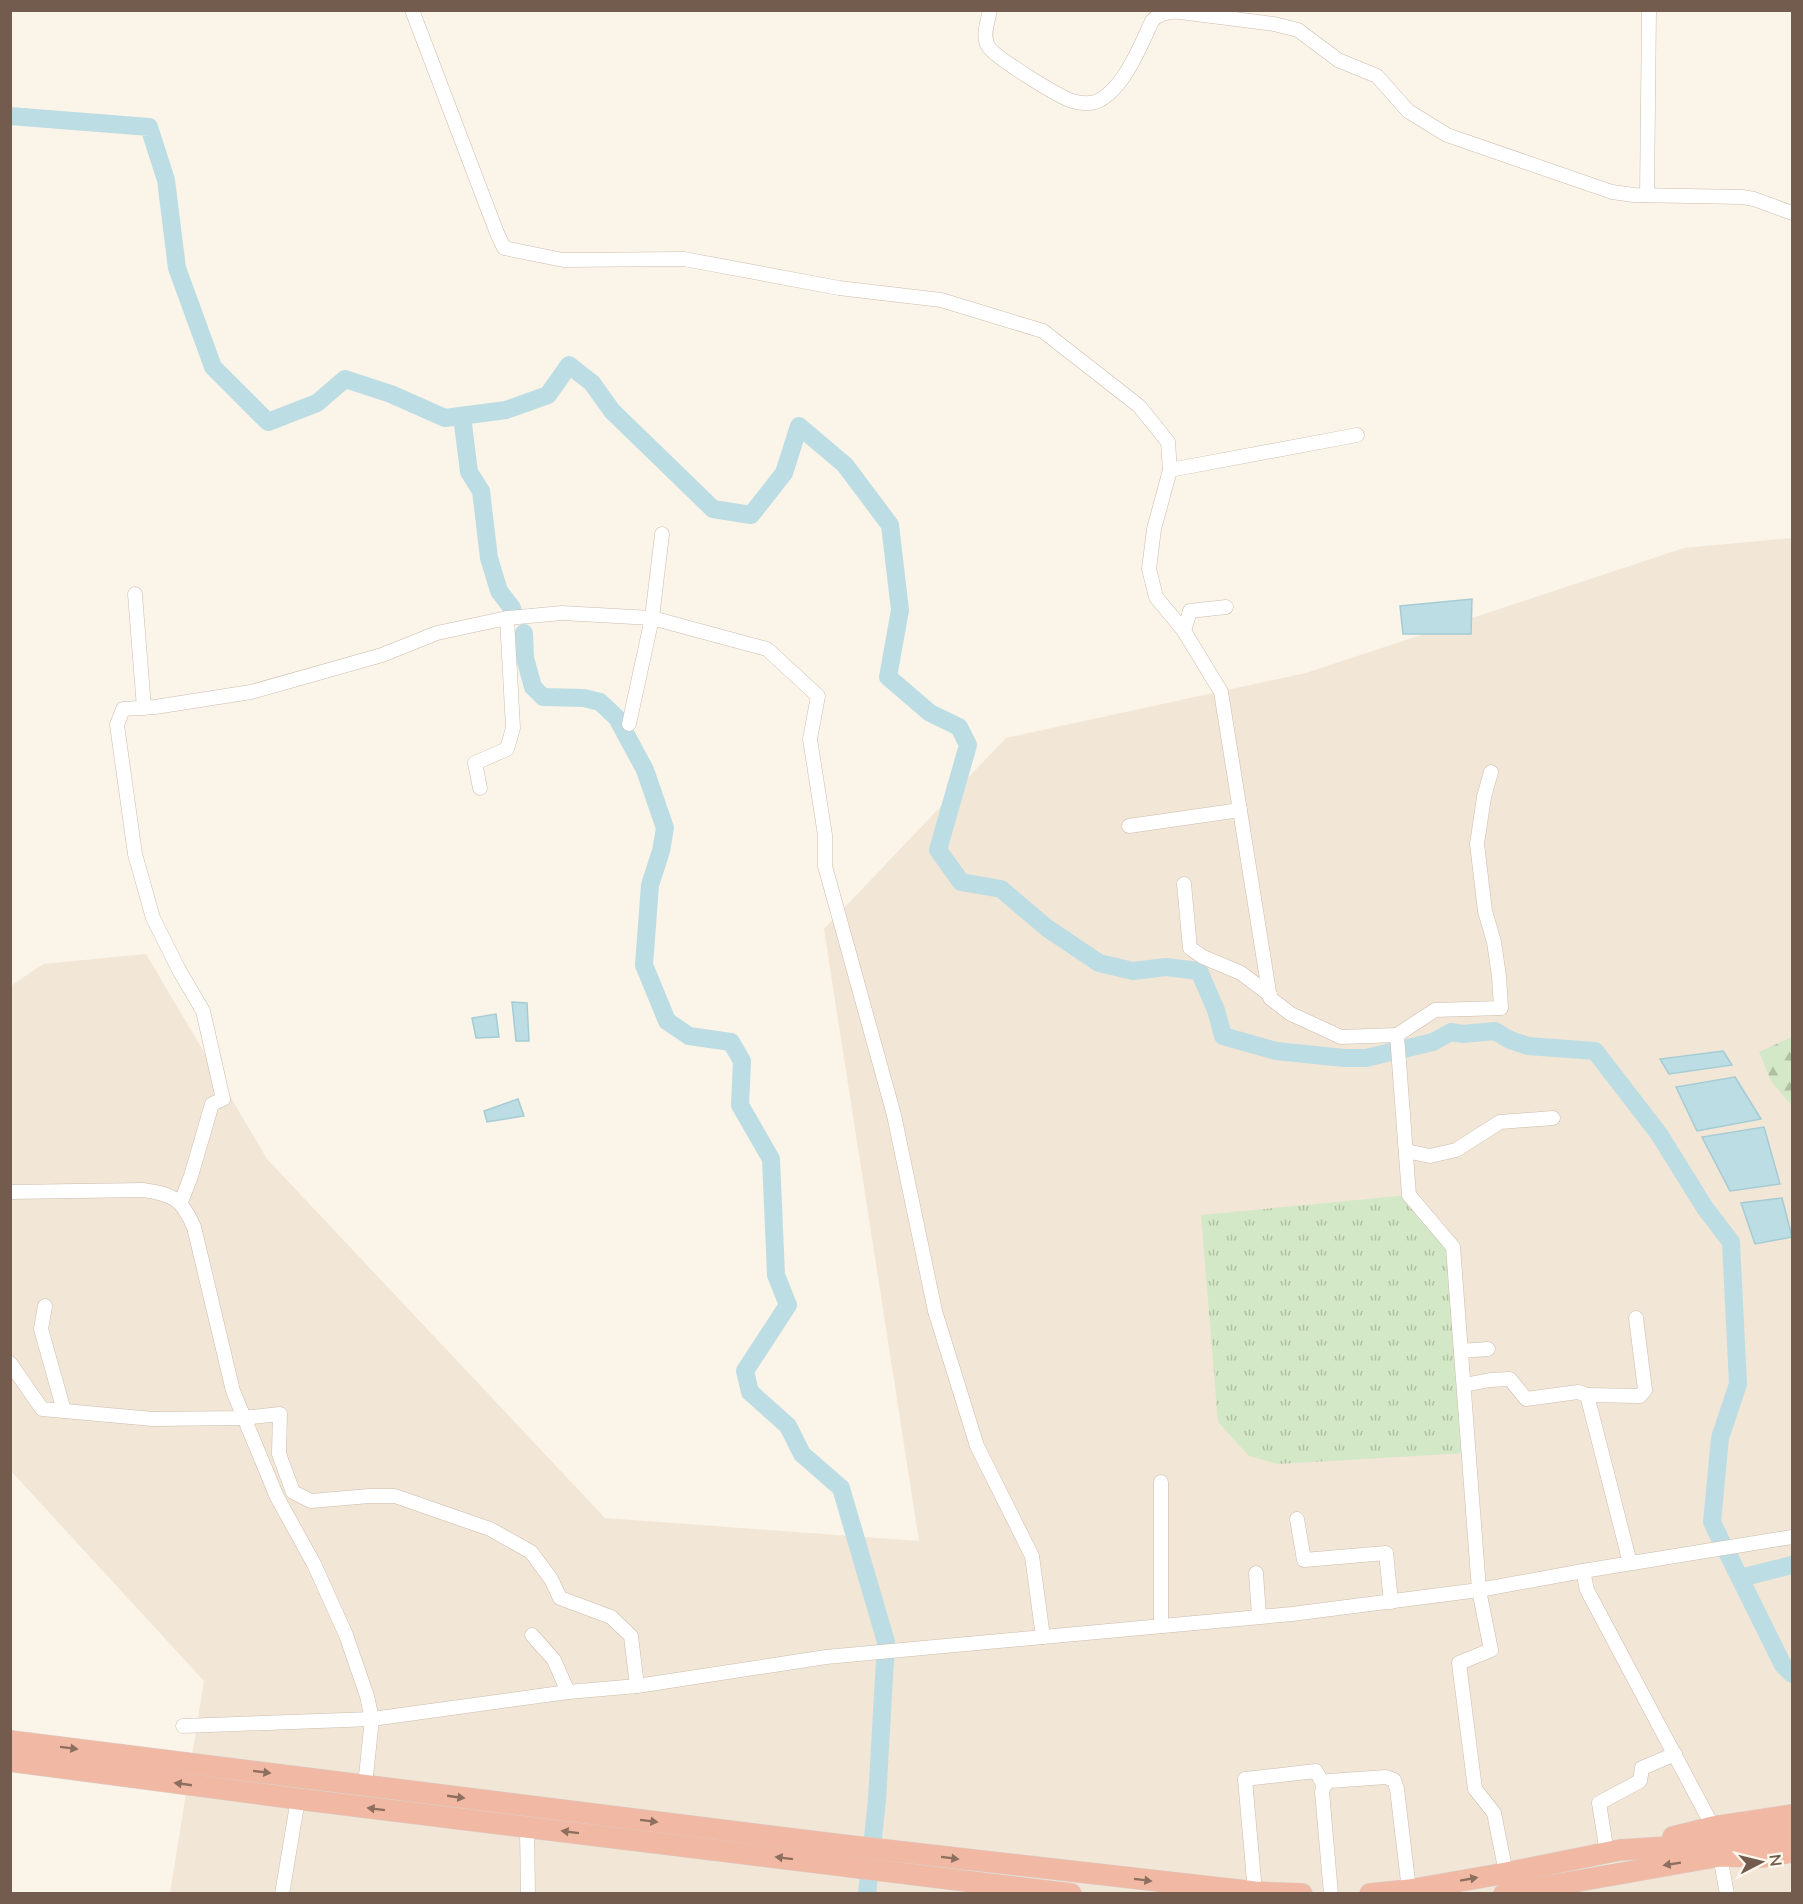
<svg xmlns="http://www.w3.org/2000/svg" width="1803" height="1904" font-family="'Nunito Sans',sans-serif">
  <defs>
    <pattern id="grass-tufts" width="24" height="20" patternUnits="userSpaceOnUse" patternTransform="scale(1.5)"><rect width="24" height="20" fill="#d3e8c7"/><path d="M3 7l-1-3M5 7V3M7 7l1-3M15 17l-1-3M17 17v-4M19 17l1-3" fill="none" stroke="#b0bfa4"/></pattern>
    <pattern id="forest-firs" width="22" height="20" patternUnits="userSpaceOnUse" patternTransform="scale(1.5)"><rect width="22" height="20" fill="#d3e8c7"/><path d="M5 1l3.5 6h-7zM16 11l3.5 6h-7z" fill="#b0bfa4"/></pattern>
  </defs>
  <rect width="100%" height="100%" fill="#fbf4e8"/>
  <path fill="#f2e6d6" d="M1792 538V1893H170L204 1681 11 1471V986L43 964 146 954 267 1159 605 1518 919 1541 824 929 1006 738 1306 673 1684 548Z"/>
  <path fill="url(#grass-tufts)" d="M1409 1195 1453 1247 1468 1453 1277 1464 1249 1456 1218 1422 1201 1215Z"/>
  <path fill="url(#forest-firs)" d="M1792 1037V1106L1771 1081 1759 1052Z"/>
  <g fill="#bddde4" stroke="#a4ccd5" stroke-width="1.5">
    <path d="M1472 599 1471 634H1403L1400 606Z"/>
    <path d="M512 1002 527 1003 529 1041H516Z"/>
    <path d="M496 1014 499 1037 476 1038 472 1018Z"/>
    <path d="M1723 1051 1732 1065 1669 1074 1660 1059Z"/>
    <path d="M1735 1077 1761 1119 1697 1131 1676 1087Z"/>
    <path d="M518 1099 524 1116 487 1122 484 1111Z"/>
    <path d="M1764 1127 1780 1184 1730 1191 1702 1137Z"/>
    <path d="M1782 1198 1792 1237 1755 1244 1741 1203Z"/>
  </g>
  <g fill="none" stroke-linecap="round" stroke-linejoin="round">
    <g stroke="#bddde4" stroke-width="18">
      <path d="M10 116 149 127 166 180 177 268 213 367 268 422 317 403 345 379 391 394 445 418 506 410 548 395 569 365 592 383 612 411 713 509 751 515 784 473 799 426 845 465 890 525 900 610 888 677 930 713 959 727 968 745 938 850 961 882 1001 889 1047 928 1099 963 1133 971 1166 967 1199 971 1216 1010 1223 1036 1276 1051 1344 1058H1366L1433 1042 1451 1032 1463 1034 1495 1031 1510 1040 1528 1046 1595 1051 1659 1134 1705 1208 1731 1242 1738 1384 1720 1438 1712 1522 1722 1543"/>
      <path d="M462 416 469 472 481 491 489 558 499 591 512 608 514 615"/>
      <path d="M524 633 525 658 533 687 543 697 584 698 600 702 617 718 645 770 665 828 661 851 650 885 644 965 667 1021 689 1036 731 1042 742 1061 740 1105 771 1159 776 1275 788 1305 745 1371 750 1392 788 1426 802 1454 841 1488 886 1642 877 1800 867 1894"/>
      <path d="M1728 1554 1783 1665 1792 1674"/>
      <path d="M1740 1578 1792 1565"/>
    </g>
    <defs>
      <g id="minor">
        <path d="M412 10 497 233 504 248 563 260 684 259 839 288 941 300 1043 331 1139 406 1168 442 1170 470 1154 529 1149 569 1156 597 1184 631"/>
        <path d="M990 10C988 21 982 36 988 46 995 58 1058 96 1072 101 1079 103 1088 104 1095 102 1122 93 1141 45 1152 21 1159 13 1169 11 1180 12L1274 24 1298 30 1338 60 1377 76 1408 111 1447 135 1612 192 1634 195 1742 197 1754 199 1792 213"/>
        <path d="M1647 195 1649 10"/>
        <path d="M1170 470 1357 435"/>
        <path d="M135 594 144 708"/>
        <path d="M1226 607 1190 611 1184 631 1221 692 1270 998 1291 1014 1341 1037 1397 1035"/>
        <path d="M629 724 652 618 662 534"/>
        <path d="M1491 772 1484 797 1477 844 1485 911 1494 942 1499 976 1501 1008 1435 1010 1397 1035 1409 1195 1453 1247 1479 1590 1491 1650 1459 1663 1475 1789 1494 1813 1506 1873"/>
        <path d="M480 788 475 763 507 749 513 728 507 618"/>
        <path d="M1129 826 1240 810"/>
        <path d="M1184 884 1190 948 1203 957 1241 973 1270 995"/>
        <path d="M1406 1151 1430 1156 1456 1150 1500 1122 1553 1118"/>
        <path d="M10 1192 143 1190C173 1194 182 1199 194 1227L233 1391 277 1497 314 1564 346 1635 367 1696 372 1719 365 1785"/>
        <path d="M181 1202 191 1176 212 1104 223 1099 203 1011 179 970 153 918 135 854 117 725 123 709 155 707 251 692 382 655 437 633 507 618 562 613 652 618 767 649 818 696 810 739 825 835V866L894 1115 935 1311 977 1446 1032 1556 1043 1637"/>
        <path d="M45 1306 41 1329 64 1411"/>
        <path d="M1461 1351 1488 1349"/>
        <path d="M10 1363 42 1409 153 1419 243 1418 280 1414 279 1454 293 1492 311 1501 369 1496H395L490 1529 531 1552 551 1579 560 1598 611 1617 631 1636 637 1686"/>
        <path d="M1464 1385 1490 1380 1510 1379 1526 1399 1578 1392 1587 1395 1630 1563"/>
        <path d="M1587 1395 1640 1396 1645 1390 1636 1318"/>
        <path d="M1297 1519 1304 1560 1386 1553 1391 1602"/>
        <path d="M1583 1571 1587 1590 1713 1827"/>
        <path d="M1256 1573 1259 1616"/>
        <path d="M1161 1626V1482"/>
        <path d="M532 1635 554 1660 568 1692"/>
        <path d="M183 1726 372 1719 568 1692 637 1686 826 1657 1292 1614 1479 1590 1583 1571 1792 1537"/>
        <path d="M527 1827 528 1894"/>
        <path d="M1607 1853 1599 1803 1640 1781 1642 1768 1675 1754"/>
        <path d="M1720 1856 1727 1894"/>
        <path d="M1255 1892 1245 1779 1316 1771 1324 1786"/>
        <path d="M282 1894 298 1799"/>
        <path d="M1331 1894 1322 1792 1324 1786 1329 1781 1386 1777 1394 1780 1397 1789 1409 1890"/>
      </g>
      <g id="highway">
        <path d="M10 1741 842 1845 1255 1892 1302 1894"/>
        <path d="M10 1761 298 1799 1071 1894"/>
        <path d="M1673 1837 1713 1827 1792 1815"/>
        <path d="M1370 1894 1409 1890 1506 1873 1620 1850 1716 1844 1792 1832"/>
        <path d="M1504 1894 1720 1856 1763 1857 1792 1852"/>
      </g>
    </defs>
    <use href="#minor" stroke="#ccbcae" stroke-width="15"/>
    <use href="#highway" stroke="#d8d1cd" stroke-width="22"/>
    <use href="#minor" stroke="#fff" stroke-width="14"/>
    <use href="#highway" stroke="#f1b9a3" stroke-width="21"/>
  </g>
  <defs><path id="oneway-solid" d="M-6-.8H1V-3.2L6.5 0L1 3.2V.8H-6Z" transform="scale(1.5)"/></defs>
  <g fill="#8c6f5e">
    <use href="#oneway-solid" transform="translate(69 1748) rotate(7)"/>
    <use href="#oneway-solid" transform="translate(262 1772) rotate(7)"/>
    <use href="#oneway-solid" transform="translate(183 1784) rotate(-172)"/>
    <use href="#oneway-solid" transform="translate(456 1797) rotate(8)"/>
    <use href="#oneway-solid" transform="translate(376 1809) rotate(-173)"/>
    <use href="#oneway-solid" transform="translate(649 1821) rotate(7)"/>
    <use href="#oneway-solid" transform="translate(570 1832) rotate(-173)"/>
    <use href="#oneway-solid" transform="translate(784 1858) rotate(-173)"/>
    <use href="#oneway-solid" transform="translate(950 1858) rotate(7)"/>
    <use href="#oneway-solid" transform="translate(1672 1864) rotate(171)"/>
    <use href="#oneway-solid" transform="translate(1469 1879) rotate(-10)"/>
    <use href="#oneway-solid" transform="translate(1143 1880) rotate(7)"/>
  </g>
  <rect width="1803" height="1904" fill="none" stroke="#735c4d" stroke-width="24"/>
  <g transform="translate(1761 1862) rotate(83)" stroke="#fef8ee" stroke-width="4.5" paint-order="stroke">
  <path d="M0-4.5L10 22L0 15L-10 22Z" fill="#735c4d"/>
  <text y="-9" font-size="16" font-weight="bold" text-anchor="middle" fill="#735c4d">N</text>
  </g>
</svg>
